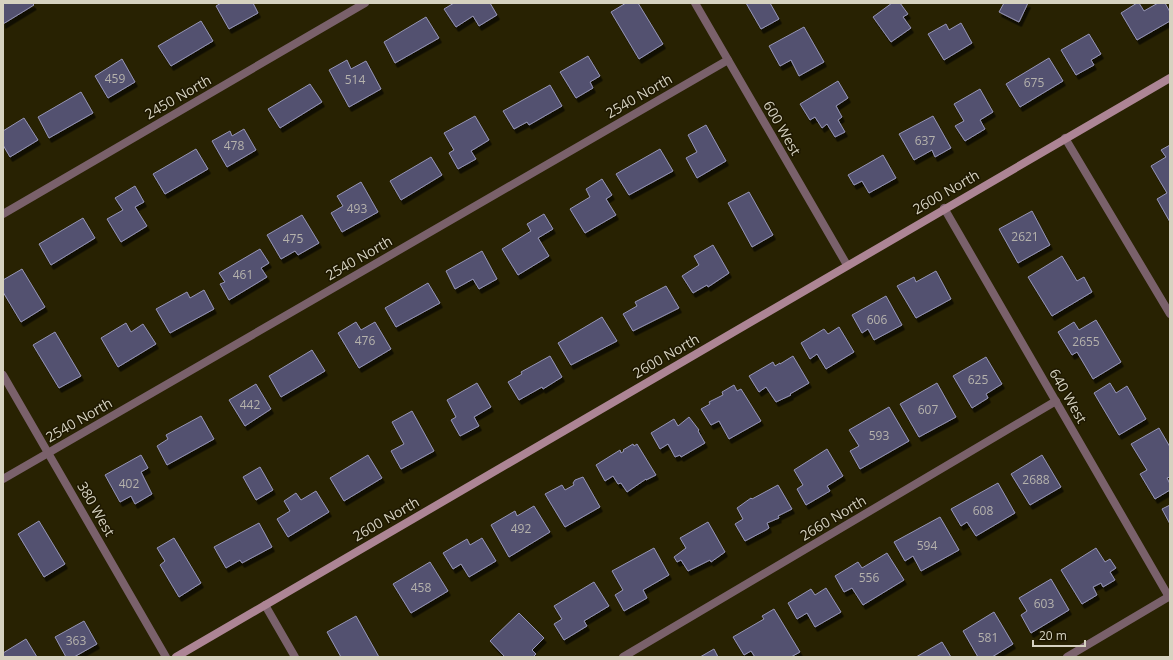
<svg xmlns="http://www.w3.org/2000/svg" width="1173" height="660" font-family="'Open Sans',sans-serif">
  <defs>
    <filter id="shadow"><feDropShadow dx="2.5" dy="4.5" stdDeviation="0" flood-color="#0009"/></filter>
  </defs>
  <rect width="100%" height="100%" fill="#282202"/>
  <g fill="#52516f" stroke="#9695b7" filter="url(#shadow)">
    <path d="M3 3H32L34 5 3 24Z"/>
    <path d="M221 3H253L258 13 229 29 216 6Z"/>
    <path d="M454 3H490L497 15 479 26 473 16 456 27 444 9Z"/>
    <path d="M626 3H638L663 44 639 59 611 12Z"/>
    <path d="M746 3H770L779 19 761 29Z"/>
    <path d="M892 3H900L908 14 903 17 911 28 891 42 873 17Z"/>
    <path d="M1004 3H1028L1019 22 999 12Z"/>
    <path d="M1137 3H1139L1144 11 1158 3H1165L1170 12V21L1137 40 1121 13Z"/>
    <path d="M426 17 439 38 395 63 384 42Z"/>
    <path d="M201 21 213 41 171 66 158 46Z"/>
    <path d="M961 23 972 43 944 60 928 34 946 24 949 30Z"/>
    <path d="M804 27 824 62 799 76 791 60 780 66 769 46Z"/>
    <path d="M1089 34 1101 54 1091 60 1094 65 1076 75 1061 50Z"/>
    <path d="M588 56 600 76 590 82 593 88 576 98 560 72Z"/>
    <path d="M1049 58 1063 81 1020 107 1006 84Z"/>
    <path d="M122 59 135 82 108 98 95 76Z"/>
    <path d="M347 60 351 69 366 61 381 89 349 107 329 70Z"/>
    <path d="M838 81 848 98 836 106 842 117 838 120 845 132 835 137 827 124 822 128 815 117 810 120 800 104Z"/>
    <path d="M310 84 322 102 280 128 268 109Z"/>
    <path d="M550 85 562 106 529 125 527 122 514 129 503 111Z"/>
    <path d="M980 89 993 112 980 120 985 129 965 141 955 126 964 121 954 104Z"/>
    <path d="M81 92 93 113 49 138 38 117Z"/>
    <path d="M475 116 489 140 471 151 476 159 458 169 449 153 454 150 444 133Z"/>
    <path d="M933 116 951 148 935 157 932 150 914 160 899 134Z"/>
    <path d="M24 118 38 140 10 157 3 145V131Z"/>
    <path d="M706 125 726 161 697 178 686 158 697 152 688 135Z"/>
    <path d="M244 129 256 150 227 167 212 141 230 131 232 136Z"/>
    <path d="M1170 145V222L1157 199 1167 193 1151 166 1166 157 1161 150Z"/>
    <path d="M196 149 208 169 165 194 153 174Z"/>
    <path d="M660 149 673 171 629 195 616 174Z"/>
    <path d="M883 155 896 178 869 193 862 181 854 185 848 175Z"/>
    <path d="M431 157 442 175 401 200 390 181Z"/>
    <path d="M602 179 612 195 606 199 616 215 585 233 570 209 590 197 586 189Z"/>
    <path d="M361 182 378 212 342 232 331 213 343 206 337 196Z"/>
    <path d="M135 186 144 202 135 207 147 226 121 242 107 219 123 210 115 198Z"/>
    <path d="M749 192 773 235 752 247 728 203Z"/>
    <path d="M1032 211 1050 245 1018 263 999 229Z"/>
    <path d="M544 214 553 229 538 238 549 256 518 275 502 249 531 231 527 224Z"/>
    <path d="M302 215 319 243 298 255 295 251 281 259 267 235Z"/>
    <path d="M83 218 95 238 51 265 39 244Z"/>
    <path d="M713 245 729 273 708 287 707 285 693 293 682 276 699 265 694 256Z"/>
    <path d="M260 249 269 263 261 268 267 277 229 300 220 284 225 282 219 273Z"/>
    <path d="M482 251 497 279 479 289 473 279 455 289 446 271Z"/>
    <path d="M1062 256 1077 281 1084 277 1092 292 1052 316 1028 277Z"/>
    <path d="M22 269 45 307 21 322 3 292V280Z"/>
    <path d="M936 271 951 299 916 318 897 286 914 277 916 282Z"/>
    <path d="M428 283 440 303 396 327 385 308Z"/>
    <path d="M666 286 679 308 633 331 623 314 637 306 635 302Z"/>
    <path d="M204 290 214 309 170 333 156 309 187 292 190 298Z"/>
    <path d="M886 296 902 325 874 340 868 329 862 333 852 315Z"/>
    <path d="M602 317 617 341 571 365 558 343Z"/>
    <path d="M1096 320 1121 362 1093 379 1077 352 1072 355 1058 332 1074 322 1079 330Z"/>
    <path d="M356 322 361 330 375 322 391 349 359 368 338 333Z"/>
    <path d="M126 323 131 332 143 324 156 344 118 367 101 338Z"/>
    <path d="M839 327 854 352 826 369 817 354 810 359 801 343 824 329 828 334Z"/>
    <path d="M55 332 81 376 59 388 33 345Z"/>
    <path d="M312 350 325 371 281 397 269 376Z"/>
    <path d="M550 356 562 377 543 389 542 387 519 400 508 382 522 374 521 372Z"/>
    <path d="M793 356 809 383 790 394 791 395 776 402 766 387 759 392 749 376 773 362 775 366 780 363V364Z"/>
    <path d="M986 357 1002 384 986 394 988 398 972 408 953 376Z"/>
    <path d="M477 383 491 407 474 417 479 426 460 436 451 420 456 417 447 400Z"/>
    <path d="M937 383 956 417 919 437 900 404Z"/>
    <path d="M1110 383 1116 393 1127 386 1146 419 1119 435 1094 393Z"/>
    <path d="M256 384 271 409 245 426 229 400Z"/>
    <path d="M734 385 737 391 741 389 761 421 729 439 719 421 711 425 701 409 710 404 709 402 723 395 722 392Z"/>
    <path d="M889 407 909 441 860 469 850 451 859 446 849 430Z"/>
    <path d="M412 411 434 451 401 469 391 451 404 444 392 422Z"/>
    <path d="M201 416 214 439 167 465 157 446 168 439 166 435Z"/>
    <path d="M689 417 699 430 698 431 705 443 681 457 680 455 675 457 668 444 660 449 651 433 674 419 678 426Z"/>
    <path d="M1159 428 1170 447V477L1167 478 1170 484V490L1155 499 1140 474 1147 470 1131 444Z"/>
    <path d="M633 444 634 446 637 444 656 475 646 480V479L627 492 621 483 618 484 613 476 605 481 596 465 620 450 621 453 624 451 623 450Z"/>
    <path d="M827 449 843 476 827 486 830 491 806 505 797 489 803 485 794 470Z"/>
    <path d="M141 455 148 468 141 472 152 494 135 504 131 496 120 502 105 475Z"/>
    <path d="M368 455 382 478 344 501 330 478Z"/>
    <path d="M1042 455 1061 487 1030 505 1011 474Z"/>
    <path d="M260 467 273 490 256 500 243 477Z"/>
    <path d="M583 477 600 507 565 527 545 494 562 485 565 490 574 485 573 483 575 480Z"/>
    <path d="M998 483 1015 513 976 536 967 522 961 526 951 509Z"/>
    <path d="M778 485 792 509 778 516 779 518 767 523 769 528 766 530 745 541 735 524 743 519 737 508 751 498 752 499Z"/>
    <path d="M316 491 329 512 288 537 277 519 290 511 284 501 296 493 301 500Z"/>
    <path d="M1170 505V524L1162 509Z"/>
    <path d="M534 506 550 532 509 557 491 525 515 511 517 516Z"/>
    <path d="M940 517 959 550 921 571 913 556 905 561 894 542Z"/>
    <path d="M39 521 65 564 44 577 18 534Z"/>
    <path d="M708 522 725 552 711 562 710 560 688 571 681 560 677 562 674 557 686 548 680 538Z"/>
    <path d="M259 523 272 547 242 563 240 560 226 568 214 547Z"/>
    <path d="M174 538 201 583 179 597 160 565 165 561 157 548Z"/>
    <path d="M482 538 496 561 469 577 461 564 453 569 443 553 467 539 470 545Z"/>
    <path d="M654 548 669 575 643 590 647 598 624 611 615 595 623 590 612 571Z"/>
    <path d="M1096 548 1105 562 1110 559 1116 568 1110 572 1115 580 1103 587 1101 583 1093 587 1097 595 1082 604 1061 570Z"/>
    <path d="M887 553 904 580 863 605 852 588 844 592 835 576 858 562 862 568Z"/>
    <path d="M430 562 448 591 411 613 393 584Z"/>
    <path d="M1051 579 1069 610 1031 633 1021 615 1027 611 1019 598Z"/>
    <path d="M594 582 609 606 584 621 587 626 564 640 554 624 562 619 554 606Z"/>
    <path d="M826 588 841 612 815 627 807 613 797 619 788 603 811 589 815 595Z"/>
    <path d="M774 609 800 652 791 657H755L751 651 744 655 733 637 764 619 762 616Z"/>
    <path d="M994 612 1013 644 992 657H978L963 631Z"/>
    <path d="M519 613 544 638 532 650 536 654 533 657H505L490 641Z"/>
    <path d="M356 616 379 657H341L327 632Z"/>
    <path d="M84 621 97 644 74 657H66L55 637Z"/>
    <path d="M26 639 37 657H3V653Z"/>
    <path d="M942 642 951 657H916Z"/>
    <path d="M714 649 718 657H700Z"/>
  </g>
  <g fill="none" stroke-linecap="round" stroke-linejoin="round">
    <path stroke="#7a616b" stroke-width="8" d="M1065 138 1170 314"/>
    <g stroke="#7a616b" stroke-width="8">
      <path d="M695 3 847 265"/>
      <path d="M944 208 1169 597"/>
      <path d="M3 214 365 3"/>
      <path d="M3 375 166 657"/>
      <path d="M3 479 728 60"/>
      <path d="M265 605 295 657"/>
      <path d="M623 657 1056 401"/>
      <path d="M1067 657 1170 596"/>
    </g>
    <path stroke="#ad8595" stroke-width="8" d="M176 657 1170 78"/>
  </g>
  <g text-anchor="middle" stroke-width="3" stroke-linejoin="round" paint-order="stroke">
    <g font-size="12" fill="#b5b2ac">
      <text x="115" y="83">459</text>
      <text x="355" y="84">514</text>
      <text x="1034" y="87">675</text>
      <text x="925" y="145">637</text>
      <text x="234" y="150">478</text>
      <text x="357" y="213">493</text>
      <text x="1025" y="241">2621</text>
      <text x="293" y="243">475</text>
      <text x="243" y="279">461</text>
      <text x="877" y="324">606</text>
      <text x="365" y="345">476</text>
      <text x="1086" y="346">2655</text>
      <text x="978" y="384">625</text>
      <text x="250" y="409">442</text>
      <text x="928" y="414">607</text>
      <text x="879" y="440">593</text>
      <text x="1036" y="484">2688</text>
      <text x="129" y="488">402</text>
      <text x="983" y="515">608</text>
      <text x="521" y="533">492</text>
      <text x="927" y="550">594</text>
      <text x="869" y="582">556</text>
      <text x="421" y="592">458</text>
      <text x="1044" y="608">603</text>
      <text x="988" y="642">581</text>
      <text x="76" y="645">363</text>
    </g>
    <g font-size="14" fill="#d6d2c0" stroke="#1e1800">
      <text transform="translate(639 96) rotate(-30)" y="5">2540 North</text>
      <text transform="translate(178 97) rotate(-30)" y="5">2450 North</text>
      <text transform="translate(782 128) rotate(60)" y="5">600 West</text>
      <text transform="translate(946 192) rotate(-30)" y="5">2600 North</text>
      <text transform="translate(359 258) rotate(-30)" y="5">2540 North</text>
      <text transform="translate(666 356) rotate(-30)" y="5">2600 North</text>
      <text transform="translate(1068 396) rotate(60)" y="5">640 West</text>
      <text transform="translate(79 420) rotate(-30)" y="5">2540 North</text>
      <text transform="translate(96 509) rotate(60)" y="5">380 West</text>
      <text transform="translate(833 518) rotate(-31)" y="5">2660 North</text>
      <text transform="translate(386 519) rotate(-30)" y="5">2600 North</text>
    </g>
  </g>
  <rect width="1173" height="660" fill="none" stroke="#d6d2c0" stroke-width="8"/>
  <path d="M1033 640v6h52v-6" fill="none" stroke="#d6d2c0" stroke-width="2"/>
  <text x="1039" y="640" font-size="12" fill="#d6d2c0" stroke="#1e1800" stroke-width="3" paint-order="stroke">20 m</text>
</svg>
